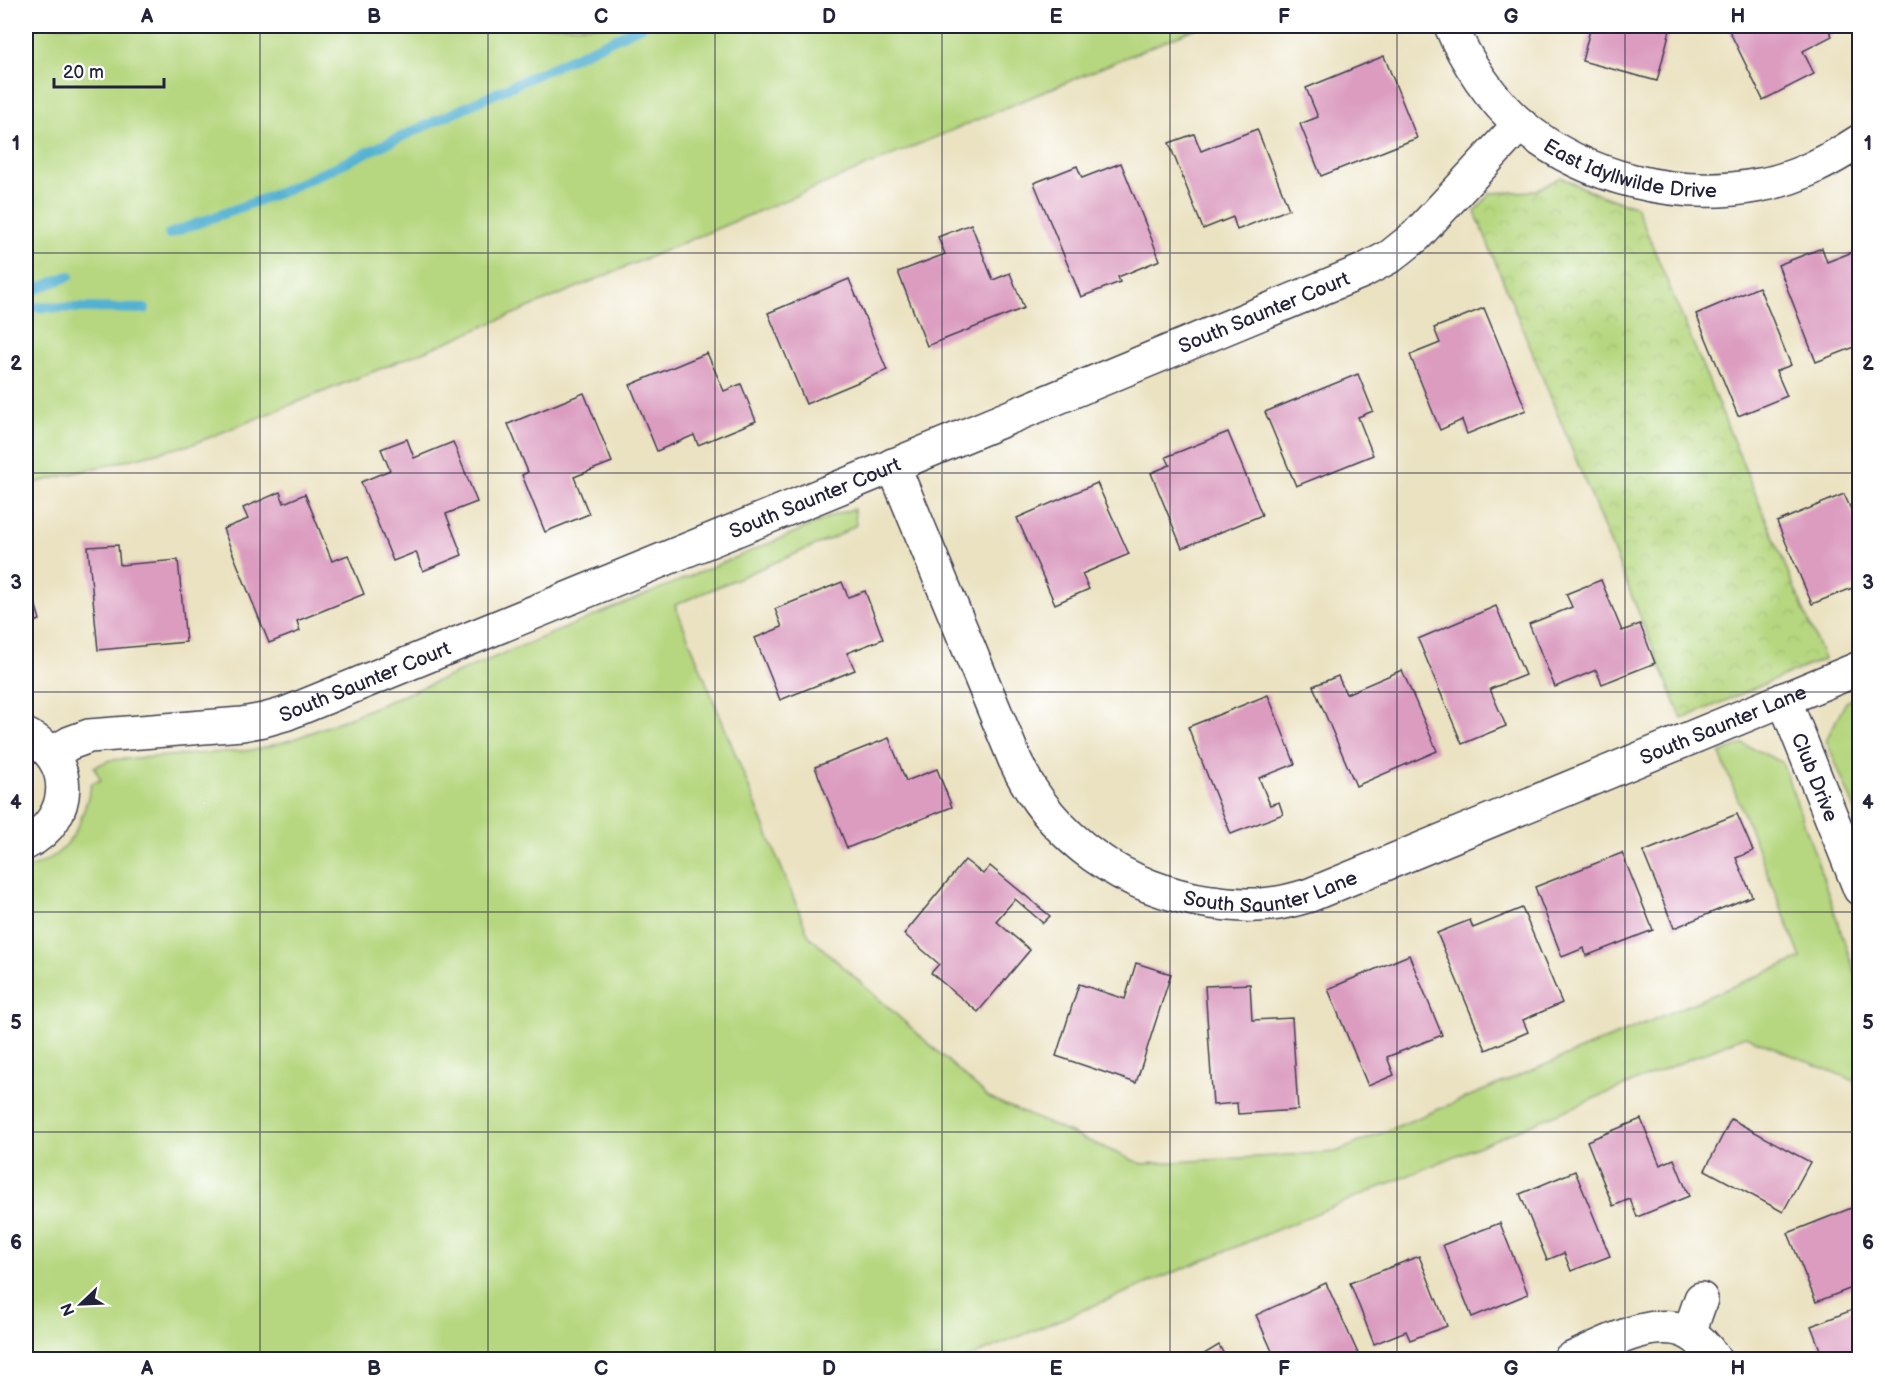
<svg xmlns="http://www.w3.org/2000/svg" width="1885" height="1385" font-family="'Balsamiq Sans',sans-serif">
  <defs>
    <pattern id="park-crowns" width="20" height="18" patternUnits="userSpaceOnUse" patternTransform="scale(1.5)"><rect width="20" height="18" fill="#b6d77f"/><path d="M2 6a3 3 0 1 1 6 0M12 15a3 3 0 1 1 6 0" fill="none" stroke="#9cb86f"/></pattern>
  </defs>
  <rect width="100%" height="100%" fill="#fff"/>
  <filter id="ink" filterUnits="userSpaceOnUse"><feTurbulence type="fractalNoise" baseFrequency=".0167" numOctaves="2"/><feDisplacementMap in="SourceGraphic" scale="12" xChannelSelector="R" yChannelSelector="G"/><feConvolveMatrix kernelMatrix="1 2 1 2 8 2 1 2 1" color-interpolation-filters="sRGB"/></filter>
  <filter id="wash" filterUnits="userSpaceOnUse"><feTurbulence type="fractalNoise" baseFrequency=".008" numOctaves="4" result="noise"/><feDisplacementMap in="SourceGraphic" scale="24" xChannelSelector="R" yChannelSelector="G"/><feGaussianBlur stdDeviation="1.35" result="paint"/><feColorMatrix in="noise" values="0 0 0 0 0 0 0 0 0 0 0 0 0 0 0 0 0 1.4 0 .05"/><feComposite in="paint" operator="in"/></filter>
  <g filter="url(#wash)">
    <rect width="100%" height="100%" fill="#ebe2c1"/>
    <g fill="#b6d77f" stroke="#6c7c5d" stroke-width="1.5">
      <path d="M26 26H1201L437 346 193 444 26 485Z"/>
      <path d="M854 509 856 525 837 536 675 605 809 936 989 1098 1142 1164 1336 1152 1801 958 1720 754 1743 744 1782 762 1815 854 1859 985V1093L1855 1081 1745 1036 965 1359H26V869C73 855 80 826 92 783L101 780 94 767 110 760 255 750 291 740 341 721 787 536 836 514Z"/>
      <path d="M1859 696V819L1826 740 1846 702Z"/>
    </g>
    <path fill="url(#park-crowns)" stroke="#6c7c5d" stroke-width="1.5" d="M1561 177C1585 190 1608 200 1636 206L1824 659 1682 719 1475 212 1490 193 1535 191Z"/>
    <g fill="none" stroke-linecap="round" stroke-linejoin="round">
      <g stroke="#52b1d1" stroke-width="10">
        <path d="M169 234 281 192 642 26"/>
        <path d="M26 293 69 276"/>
        <path d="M26 307 145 309"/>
      </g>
    </g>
    <g id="blocks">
      <g fill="#db9cc0">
        <path d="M1591 26H1671L1657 81 1582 61Z"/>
        <path d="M1727 26H1827L1832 36 1803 51 1814 74 1763 100Z"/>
        <path d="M1384 56 1417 138 1321 176 1300 124 1318 117 1306 88Z"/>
        <path d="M1257 129 1289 209 1237 230 1233 217 1203 229 1169 143 1194 134 1201 151Z"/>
        <path d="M1121 163 1160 260 1118 277 1120 282 1081 297 1034 183 1077 166 1082 178Z"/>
        <path d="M971 224 993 280 1010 273 1024 308 927 346 898 272 945 254 938 237Z"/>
        <path d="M1822 248 1827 262 1858 250 1860 252V345L1816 362 1778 265Z"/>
        <path d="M849 279 887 370 806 404 768 313Z"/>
        <path d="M1759 287 1791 365 1776 371 1787 396 1738 416 1696 314Z"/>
        <path d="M1484 308 1526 410 1467 434 1462 420 1440 430 1410 355 1440 343 1434 328Z"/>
        <path d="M707 353 724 391 741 384 756 421 698 445 694 435 657 451 630 385Z"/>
        <path d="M1358 374 1373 411 1358 417 1373 455 1296 486 1265 412Z"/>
        <path d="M584 393 612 462 574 477 589 514 545 532 522 475 528 472 508 424Z"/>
        <path d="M1228 432 1262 515 1182 548 1151 473 1170 465 1166 457Z"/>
        <path d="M407 439 414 458 453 442 477 502 446 514 462 555 423 571 416 552 393 561 361 482 390 470 381 449Z"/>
        <path d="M1097 483 1129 554 1082 574 1089 589 1055 604 1017 518Z"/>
        <path d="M280 492 284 503 305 494 332 561 348 555 364 594 297 621 300 631 269 643 223 529 248 519 243 508Z"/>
        <path d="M1844 494 1860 529V585L1812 604 1777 522Z"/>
        <path d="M118 545 120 565 178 560 186 642 98 650 88 547Z"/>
        <path d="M26 572 40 620 26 624Z"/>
        <path d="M1601 580 1622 631 1640 624 1655 663 1602 684 1596 670 1555 687 1529 624 1572 607 1566 594Z"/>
        <path d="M842 582 848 597 865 591 883 639 847 653 855 670 780 700 755 638 782 627 775 609Z"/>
        <path d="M1496 606 1525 675 1490 689 1506 726 1462 744 1418 639Z"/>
        <path d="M1402 670 1437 751 1356 786 1313 686 1338 676 1346 694Z"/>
        <path d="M1268 695 1295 764 1259 778 1270 805 1279 802 1283 814 1231 834 1188 727Z"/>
        <path d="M889 738 906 781 937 769 952 807 847 848 815 767Z"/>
        <path d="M1737 814 1753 851 1736 858 1752 896 1674 928 1643 852Z"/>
        <path d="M1622 853 1653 930 1586 956 1584 948 1562 957 1535 887Z"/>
        <path d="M965 860 983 874 990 866 1050 916 1043 923 1015 899 996 921 1030 950 978 1012 931 973 939 964 904 934Z"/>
        <path d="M1522 908 1562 1003 1523 1020 1528 1032 1486 1050 1437 933 1470 920 1473 928Z"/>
        <path d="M1409 955 1442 1035 1387 1057 1394 1075 1368 1086 1328 989Z"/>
        <path d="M1136 963 1171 974 1136 1083 1056 1056 1079 984 1125 999Z"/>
        <path d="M1250 984 1252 1020 1292 1018 1298 1110 1238 1114 1237 1103 1213 1105 1205 986Z"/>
        <path d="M1641 1119 1660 1165 1674 1159 1689 1196 1637 1217 1630 1199 1613 1206 1587 1141Z"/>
        <path d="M1731 1119 1810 1162 1783 1212 1705 1170Z"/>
        <path d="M1575 1171 1610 1256 1571 1271 1564 1253 1547 1260 1520 1194Z"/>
        <path d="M1854 1207 1860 1220V1269L1852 1272 1857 1286 1816 1302 1788 1233Z"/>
        <path d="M1500 1223 1528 1294 1472 1317 1443 1245Z"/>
        <path d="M1419 1256 1447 1326 1410 1340 1406 1331 1374 1344 1350 1283Z"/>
        <path d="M1326 1283 1361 1360H1276L1256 1315Z"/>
        <path d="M1860 1307V1360H1824L1811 1326Z"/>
        <path d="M1219 1345 1227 1360H1194Z"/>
      </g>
    </g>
  </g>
  <g filter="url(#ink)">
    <use href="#blocks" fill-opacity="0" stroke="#403f4f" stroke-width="1.5"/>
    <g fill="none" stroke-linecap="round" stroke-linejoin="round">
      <defs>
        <g id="minor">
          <path id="s1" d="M1451 26C1465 60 1492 101 1521 125 1585 179 1679 201 1760 185 1796 179 1829 161 1860 141"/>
          <path id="s2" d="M893 465 1015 760C1051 839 1125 890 1211 902 1230 904 1250 907 1270 904 1284 903 1297 899 1310 895L1860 668"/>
          <path id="s3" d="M1784 699 1860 889"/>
          <path d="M26 735C76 758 74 819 26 843"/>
          <path id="s4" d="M51 754 70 743 89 736 242 724 264 720 285 714 863 478 1363 271 1391 256 1416 236 1520 124"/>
          <path d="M1689 1333 1701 1299"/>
          <path d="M1569 1360C1602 1346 1654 1315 1689 1333 1700 1339 1708 1349 1715 1360"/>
        </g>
      </defs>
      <use href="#minor" stroke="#403f4f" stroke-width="36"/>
      <use href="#minor" stroke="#fff" stroke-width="33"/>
    </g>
  </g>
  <path fill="none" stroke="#22223b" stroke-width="1.5" stroke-opacity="0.55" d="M260 26V1360M488 26V1360M715 26V1360M942 26V1360M1170 26V1360M1397 26V1360M1625 26V1360M26 253H1860M26 473H1860M26 692H1860M26 912H1860M26 1132H1860"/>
  <g text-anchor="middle" stroke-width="4.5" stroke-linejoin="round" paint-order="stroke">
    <g font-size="20" fill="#22223b" stroke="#fff">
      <text dy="7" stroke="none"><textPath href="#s1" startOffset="243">East Idyllwilde Drive</textPath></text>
      <text dy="7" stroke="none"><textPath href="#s4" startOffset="1298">South Saunter Court</textPath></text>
      <text dy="7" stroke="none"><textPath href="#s4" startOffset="812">South Saunter Court</textPath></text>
      <text dy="7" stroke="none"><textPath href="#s4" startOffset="326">South Saunter Court</textPath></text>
      <text dy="7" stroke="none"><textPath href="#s2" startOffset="1119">South Saunter Lane</textPath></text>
      <text dy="7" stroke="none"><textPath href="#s3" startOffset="84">Club Drive</textPath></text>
      <text dy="7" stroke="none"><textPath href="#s2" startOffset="633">South Saunter Lane</textPath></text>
    </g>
  </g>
  <rect width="1885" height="1385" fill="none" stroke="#fff" stroke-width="66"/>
  <g transform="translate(81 1304) rotate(247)" stroke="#ffffff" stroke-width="4.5" paint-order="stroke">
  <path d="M0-4.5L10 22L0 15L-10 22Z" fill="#22223b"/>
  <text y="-9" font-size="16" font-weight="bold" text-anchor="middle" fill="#22223b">N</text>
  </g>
  <path d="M54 78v9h110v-9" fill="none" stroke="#22223b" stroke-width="3"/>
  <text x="63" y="78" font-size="18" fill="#22223b" stroke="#ffffff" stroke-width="4.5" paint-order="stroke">20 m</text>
  <rect x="33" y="33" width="1819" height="1319" fill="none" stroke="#22223b" stroke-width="2"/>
  <g font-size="20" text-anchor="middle" font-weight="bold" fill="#22223b">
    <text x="147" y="23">A</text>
    <text x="374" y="23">B</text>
    <text x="601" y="23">C</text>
    <text x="829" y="23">D</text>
    <text x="1056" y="23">E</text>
    <text x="1284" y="23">F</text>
    <text x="1511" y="23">G</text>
    <text x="1738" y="23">H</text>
    <text x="16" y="150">1</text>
    <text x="1868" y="150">1</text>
    <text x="16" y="370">2</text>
    <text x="1868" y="370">2</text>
    <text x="16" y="589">3</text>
    <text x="1868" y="589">3</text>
    <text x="16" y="809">4</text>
    <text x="1868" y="809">4</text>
    <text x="16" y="1029">5</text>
    <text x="1868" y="1029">5</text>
    <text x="16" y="1249">6</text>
    <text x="1868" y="1249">6</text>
    <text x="147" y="1375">A</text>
    <text x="374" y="1375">B</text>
    <text x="601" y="1375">C</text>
    <text x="829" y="1375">D</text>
    <text x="1056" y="1375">E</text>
    <text x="1284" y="1375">F</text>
    <text x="1511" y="1375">G</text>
    <text x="1738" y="1375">H</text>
  </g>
</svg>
